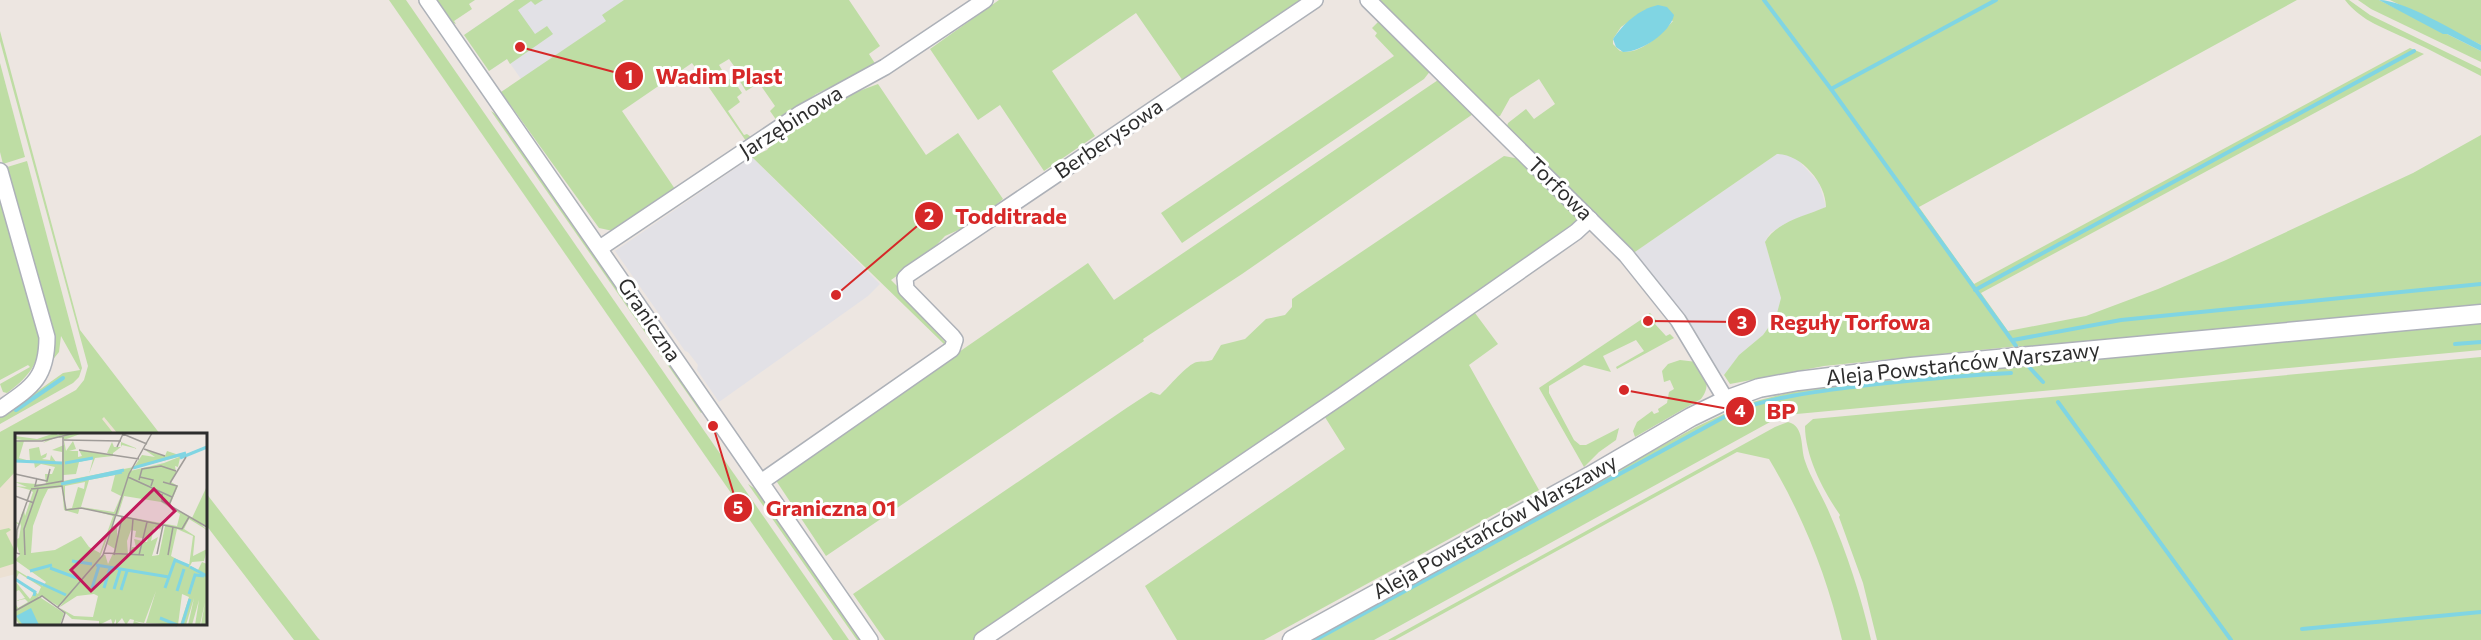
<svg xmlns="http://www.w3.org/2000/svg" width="2481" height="640" font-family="Commissioner,sans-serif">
  <rect width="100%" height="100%" fill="#ede6e1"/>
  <g fill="#e2e1e6">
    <path d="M515 0H637L521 79 507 59 489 71 464 35Z"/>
    <path d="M1777 154H1787L1798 160 1819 183 1826 207 1788 222 1770 233 1765 242 1781 298 1776 318 1763 335 1739 355 1724 375 1718 371 1680 311 1632 254Z"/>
    <path d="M752 157 880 284 868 296 719 402 697 370 698 365 688 352 685 351 615 251Z"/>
  </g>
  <path fill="#ece1d3" d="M76 390 136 434H16V574L0 578V432Z"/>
  <g fill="#bedda4" fill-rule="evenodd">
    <path d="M389 0H406L849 640H833Z"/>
    <path d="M434 0H475L469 4 472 9 454 21 456 24 450 22Z"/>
    <path d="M515 0H543L535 5 531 1 518 10 535 34 547 26 553 34 510 64 507 59 489 71 464 35Z"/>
    <path d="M624 0H849L880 46 869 54 876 65 816 94 777 121 770 111 775 106 759 83 746 91 736 75 739 73 729 59 719 65 728 80 732 78 742 93 737 97 740 102 728 111 744 135 747 134 751 137 746 141 692 63 622 111 675 189 613 231 599 228 501 92 606 21 602 15Z"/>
    <path d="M999 0H1306L1183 81 1136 13 1052 71 1095 136 1044 171 1000 105 978 120 930 49Z"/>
    <path d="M1374 0H2297L1919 207 1974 284 2410 48 2424 54 1981 293 2008 331 2086 316 2158 289 2226 260 2413 173 2481 135V306L2022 350 2019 346 1824 366 1730 384 1724 375 1739 355 1763 335 1776 317 1781 298 1765 242C1776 222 1805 216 1826 207 1826 183 1801 154 1777 154L1632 254 1506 129 1508 123 1526 109 1534 119 1555 104 1539 79 1510 98 1500 116 1495 117ZM1644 11 1673 21C1661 34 1640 56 1620 51L1613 44V39L1621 27Z"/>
    <path d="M2345 0H2349L2370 15 2481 69V76C2457 64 2433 51 2409 40 2385 28 2362 22 2345 0Z"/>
    <path d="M2358 0H2379L2481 51V62L2371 9Z"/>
    <path d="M2390 0H2481V45Z"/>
    <path d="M1379 21 1431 70 1424 79 1182 243 1161 213 1394 56 1375 36 1377 33 1372 28Z"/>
    <path d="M0 31 80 330 160 434H118L104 417 102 419 114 434H16V471L0 488V432L76 390 84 380 88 366 0 41Z"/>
    <path d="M0 63 25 157 3 164 0 152Z"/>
    <path d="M1441 78 1473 114 1242 274 1143 339 1144 341 826 556 775 479 1088 263 1114 300Z"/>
    <path d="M878 84 926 155 958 133 1003 199 974 223 945 236 928 254 891 280 918 307 919 314 948 345H945L752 157 767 150 779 134 843 97Z"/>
    <path d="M491 111 501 118 705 410 701 413Z"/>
    <path d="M1504 156 1520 159 1577 217 1575 226 975 640H885L853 594 1128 407 1151 392 1160 395C1169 387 1187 364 1197 362 1203 361 1206 362 1212 360L1221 345 1245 339 1266 319 1285 315 1292 307V299L1296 296Z"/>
    <path d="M27 161 82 368 79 377 73 383 0 424V418L63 373 80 370 61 336 59 352 51 362 4 168Z"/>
    <path d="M0 189 41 343C37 367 26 379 7 393L3 392 0 384 30 367 28 365 0 380Z"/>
    <path d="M1472 309 1498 344 1469 365 1539 490 1264 640H1177L1145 586 1345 449 1323 414Z"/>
    <path d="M1650 313 1657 321 1655 324 1666 336 1670 334 1674 338 1617 369 1616 367 1644 351 1636 340 1603 356 1611 372 1584 365 1549 386V393L1574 440 1580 445H1586L1619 428 1616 440 1599 452 1584 467 1539 388 1642 319 1649 326 1653 322 1647 315Z"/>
    <path d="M2481 322V350L1786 415 1770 422 1374 640H1308L1696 427 1745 404 1791 392 1979 369Z"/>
    <path d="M2481 357V640H1877L1863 583 1839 517 1840 515C1824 492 1805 457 1805 426L1813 419Z"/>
    <path d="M1680 360 1697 362C1705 375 1712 385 1701 399L1635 437 1633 431 1637 422 1652 411 1654 414 1659 412 1658 409 1667 403 1669 392 1674 389 1670 380 1664 382 1662 371 1668 364Z"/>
    <path d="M1788 422C1805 426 1800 448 1805 461 1811 479 1822 495 1829 512 1847 553 1861 596 1871 640H1842C1827 576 1803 516 1769 459L1737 452 1395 640H1388L1775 427Z"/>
    <path d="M748 484 761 493 864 640H857Z"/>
    <path d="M206 493 318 638 320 640H294L206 525Z"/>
    <path d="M9 528 11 530 6 533 16 553V563L0 568V530Z"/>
  </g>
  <g fill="#80d5e3">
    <path d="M2379 0C2404 0 2456 32 2481 45V51L2447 34H2443Z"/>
    <path d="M1658 5 1667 7 1674 15C1670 33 1641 52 1623 52L1616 47 1613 39C1623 24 1639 9 1658 5Z"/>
  </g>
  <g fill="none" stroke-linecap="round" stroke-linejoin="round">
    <g stroke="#80d5e3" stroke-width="4">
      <path d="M1764 0 1831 89 2016 346"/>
      <path d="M1831 89 1996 0"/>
      <path d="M1975 290 2414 51"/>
      <path d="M2013 340 2121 320 2481 284"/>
      <path d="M2455 344 2481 342"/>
      <path d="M2029 367 2043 382"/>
      <path d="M2058 402 2231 640"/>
      <path d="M16 410 63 378"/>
      <path d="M2302 629 2481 612"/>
      <path d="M1315 640 1737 410C1780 395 1823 391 1868 385 1915 380 1963 375 2011 373"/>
    </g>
    <defs>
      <g id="minor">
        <path d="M427 0 870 640"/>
        <path d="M1368 0 1626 255 1678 320 1726 400"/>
        <path d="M0 171 47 337C47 378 32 387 0 409"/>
        <path d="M600 248 801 113 885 67 985 0"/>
        <path d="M761 482 952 349 955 340 952 336 906 289 905 278 909 274 1315 0"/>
        <path d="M982 640 1343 395 1576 232 1590 219"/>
      </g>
      <path id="tertiary" d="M1292 640 1590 476 1691 417 1726 400 1759 388 1798 381 1911 367 2481 314"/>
    </defs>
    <use href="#minor" stroke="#adb1b8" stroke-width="18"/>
    <use href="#tertiary" stroke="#adb1b8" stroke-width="21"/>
    <use href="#minor" stroke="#fff" stroke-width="15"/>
    <use href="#tertiary" stroke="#fff" stroke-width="18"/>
  </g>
  <g text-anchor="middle" stroke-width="6" stroke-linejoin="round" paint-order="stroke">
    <g font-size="21" fill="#2d2d2d" stroke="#fff">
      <text transform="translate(791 122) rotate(-32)" y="7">Jarzębinowa</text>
      <text transform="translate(1109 139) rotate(-34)" y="7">Berberysowa</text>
      <text transform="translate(1560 189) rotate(44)" y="7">Torfowa</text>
      <text transform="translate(649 320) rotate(56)" y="7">Graniczna</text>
      <text transform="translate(1963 364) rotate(-6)" y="7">Aleja Powstańców Warszawy</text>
      <text transform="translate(1495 527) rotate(-29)" y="7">Aleja Powstańców Warszawy</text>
    </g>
  </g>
  <g transform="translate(15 433)">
    <rect width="192" height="192" fill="#ede6e1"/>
    <path d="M40 0 43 2 35 6 47 0 65 1 49 7 51 18 58 8 61 16 54 18H63V24L67 23 64 17 96 22 92 20 97 9 99 14H106V9L123 16 107 12 106 14 98 20V23L80 25 74 41 78 26 64 29 61 41 48 42V48L119 34 127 22 140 24 130 17 150 23 152 18 167 23 116 36 115 38 149 30 192 13 165 25 163 34 160 33 161 39 169 26 156 49 163 53 155 72 177 85 192 53V93L185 90 192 97 174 86 169 96 180 103 178 123 192 116 189 128 177 129 175 133 183 137 187 129 192 131V192H186L190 169 185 192H180L184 167 177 192H173L179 165 171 192H165L174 164 167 161 163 192 131 190 141 158 129 190 119 188 130 192H118L119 187 115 186 111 192 107 185 101 192V186L98 192 96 186 84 192V188L57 186 45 175 59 183 78 184 83 163 79 161 62 163 45 174 49 168 43 173 27 163H23L49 180 45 192H5L0 186V170L3 175 13 169 10 166 0 168 10 165 4 157 0 159V148L15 166 19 160 0 147V136L28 153 31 149 0 127 5 122 0 107 4 105 6 93 5 90 2 104 4 92 0 89 4 90 6 84 7 90 6 82 9 76 10 83 18 59 15 57V58L11 68 15 57 0 53 12 54 0 49 31 52 30 41H37L40 34 26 31 20 35 19 29H0V9L4 8 0 7H7L0 6V3L22 6ZM50 1 43 5H48L49 12 37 17 47 19V29H41L36 22 35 27 27 26 31 24 32 20 26 23 24 14 14 16 15 28 4 25 9 8 32 7 28 10ZM100 42 96 58 106 63 99 79 66 74 74 47ZM70 49 69 56 63 54 57 75 50 76V53ZM47 54 49 77 63 81 65 74 98 83 85 120 74 114 66 103 40 117 16 120 18 93 28 66 33 56ZM109 63 146 69 165 81 162 93 103 82ZM101 81 107 84 102 107V95L98 93 92 111 100 116 93 131 90 121 84 127ZM147 92 150 93 144 122 137 123 143 104 136 108 139 94 142 97 143 93 145 97ZM162 96 178 103 174 133 156 123ZM116 97 121 98 120 104 133 106 132 109 119 106 121 114H117L113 122 112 108ZM4 140 26 154 23 161 1 146Z" fill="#bedda4" fill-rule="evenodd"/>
    <path d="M16 175 24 192H8L1 183Z" fill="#80d5e3"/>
    <path fill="none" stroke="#80d5e3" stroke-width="3" d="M165 25 192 14M0 28 47 30M50 30 78 25M118 35 171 20M49 50 109 37M46 51 107 39M57 128 77 131M81 132 154 144M175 134 192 143M35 135 62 145M15 138 37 132M12 144 51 162M0 146 20 159 19 163M77 155 84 133M89 155 95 135M150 155 160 127 174 133M99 156 105 137M106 157 112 138M162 158 169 136M174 161 180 142 189 143M145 185 162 192M167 192 175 166"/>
    <path fill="none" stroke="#a09c99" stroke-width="1.5" d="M64 0H106M49 7 106 8M0 8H27L60 0M102 14 108 1 132 11M129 16 150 23M64 17 124 26M0 41 32 48 35 36M113 44 157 64M125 44 138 47 136 53M22 45 20 53 48 48V3M124 47 127 36 146 33 161 38M148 49 162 53 154 72M155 50 171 24M16 56 47 53 51 77 66 75 167 96 174 84M147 61V68L192 94M0 63 19 70M89 120 129 122M5 121 1 120 2 97 16 57M142 121 148 92M10 122 9 96 23 56M99 122 107 84M115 122 118 86M124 122 132 89M153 122 158 94M43 174 88 122 114 41 137 0M0 178 27 163 50 180 46 192"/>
    <path fill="#c2185b" fill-opacity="0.15" stroke="#c2185b" stroke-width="3" d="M139 56 160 78 76 158 56 137Z"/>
    <rect width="192" height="192" fill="none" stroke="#2d2d2d" stroke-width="3"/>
  </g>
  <path fill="none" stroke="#d62828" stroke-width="2" d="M520 47L629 76M836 295L929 216M1648 321L1742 322M1624 390L1740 411M713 426L738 508"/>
  <g fill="#d62828" stroke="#fff" stroke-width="2">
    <circle cx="520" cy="47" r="6"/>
    <circle cx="836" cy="295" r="6"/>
    <circle cx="1648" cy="321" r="6"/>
    <circle cx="1624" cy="390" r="6"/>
    <circle cx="713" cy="426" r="6"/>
    <circle cx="629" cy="76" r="15"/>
    <circle cx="929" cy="216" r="15"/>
    <circle cx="1742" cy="322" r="15"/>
    <circle cx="1740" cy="411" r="15"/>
    <circle cx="738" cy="508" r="15"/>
  </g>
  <g font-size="18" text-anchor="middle" font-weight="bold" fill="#fff">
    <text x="629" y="83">1</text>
    <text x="929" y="222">2</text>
    <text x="1742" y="329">3</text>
    <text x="1740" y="417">4</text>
    <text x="738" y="514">5</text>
  </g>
  <g font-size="22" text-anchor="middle" font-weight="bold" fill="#d62828" stroke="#fff" stroke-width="6" stroke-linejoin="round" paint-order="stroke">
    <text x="719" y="84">Wadim Plast</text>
    <text x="1011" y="224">Todditrade</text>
    <text x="1850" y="330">Reguły Torfowa</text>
    <text x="1781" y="419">BP</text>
    <text x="831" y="516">Graniczna 01</text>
  </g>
</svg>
